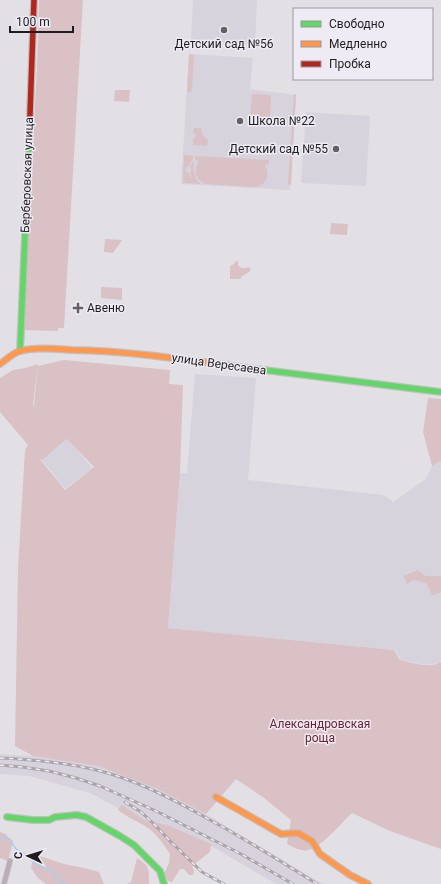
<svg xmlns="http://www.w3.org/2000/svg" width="441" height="884" font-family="Roboto,sans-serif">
  <rect width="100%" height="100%" fill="#e2e0e4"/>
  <g fill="#d7d3dd">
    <path d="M193 0H257L255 45 191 42Z"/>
    <path d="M189 54 253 58 250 89 296 95 290 190 181 184Z"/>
    <path d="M306 112 370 116 366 186 301 183Z"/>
    <path d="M195 374 256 378 248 480 384 495 393 502 426 479 432 466 441 461V661L439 663 425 665 401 660 395 650 168 628 180 473H187Z"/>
    <path d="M68 439 92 468 65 489 42 460Z"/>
    <path d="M0 754 33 756 99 765 155 788 206 814 323 884H276L199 839 146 823 90 793 29 776 0 774Z"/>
  </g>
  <g fill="#dac1c5" fill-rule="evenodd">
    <path d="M39 0H83L64 328H58V331L24 330 38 46Z"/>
    <path d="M189 54 194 55 192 90 190 92H187Z"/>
    <path d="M115 90H130L129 102 114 101Z"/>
    <path d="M252 94 271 95 270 121 250 120Z"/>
    <path d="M294 94 296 95 291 185 288 184Z"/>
    <path d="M194 128H201L203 135 208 140 207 146 193 145V139L196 136 195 134 193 133Z"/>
    <path d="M184 155 194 156 189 166 186 167 185 170 187 172 189 173 191 178H192L190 172 192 170 190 167 194 160C193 170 193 178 201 184L183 183Z"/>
    <path d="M195 156 269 160V164L265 165C270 175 267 184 256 187L205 184C195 180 193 170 199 161L195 160Z"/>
    <path d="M331 223 348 224 347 235 330 234Z"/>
    <path d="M105 239 122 240 113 253 104 252Z"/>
    <path d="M236 261H238V265L241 268H246L248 267 251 269 249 272 241 277V279H230V266L234 264Z"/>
    <path d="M101 287 122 288V300L101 298Z"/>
    <path d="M64 360 170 370 169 384 183 385 180 473 168 628 394 650 400 660C414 663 428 669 441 662V849L390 831 352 813C341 823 323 846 308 850 301 852 293 847 287 844L291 820 264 798 236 779 206 814 155 788 99 766 33 756 15 746 18 569 25 450 28 445 0 412V378L13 370 25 368 38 364 33 404 36 407 34 404 38 366ZM67 439 94 467 65 490 39 458 42 460Z"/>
    <path d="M428 398 441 399V461L432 466 423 432Z"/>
    <path d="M418 570 425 576H440L441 577V591L439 593 432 595 426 583 413 580 407 584 403 576Z"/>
    <path d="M121 805 124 806 144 820 167 825 211 844 210 852C204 857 197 861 192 867L194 870 193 875H189L184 869H180L172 882 168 881 164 874 169 863 170 854C163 843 156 833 145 826 136 820 126 817 118 810Z"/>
    <path d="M0 832 6 834 8 837 13 841 8 861 0 858Z"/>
    <path d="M34 854 64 864 84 868 99 872 104 884H46L38 878 31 868Z"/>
    <path d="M137 858C150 866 149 870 149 884H126L131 882Z"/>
  </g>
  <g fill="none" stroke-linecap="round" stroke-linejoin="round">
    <path stroke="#a8d0e9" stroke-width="1.5" d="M0 838H8L17 850 25 854 34 863 48 869 53 872 59 881 65 884"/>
    <defs>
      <path id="street" d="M4 884 10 861"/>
      <g id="fast">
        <path d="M20 351 29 143"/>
        <path d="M248 368 441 392"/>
        <path d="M7 817 33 820H49L55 817 77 815 86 817 120 836 134 845 160 871 164 884"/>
      </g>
      <g id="slow">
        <path d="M0 364C6 360 13 353 20 351 37 347 55 349 72 350 131 351 189 360 248 368"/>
        <path d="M216 797 281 834 298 833 312 841 320 854 350 875 368 884"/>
      </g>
      <path id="jam" d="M29 143 34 0"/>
    </defs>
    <use href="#street" stroke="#bfbec0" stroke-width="6"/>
    <use href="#fast" stroke="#bfbec0" stroke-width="8"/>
    <use href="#slow" stroke="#bfbec0" stroke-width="8"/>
    <use href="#jam" stroke="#bfbec0" stroke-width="8"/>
    <use href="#street" stroke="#b9adb6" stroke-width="4"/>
    <use href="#fast" stroke="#63d668" stroke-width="5.5"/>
    <use href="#slow" stroke="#ff974d" stroke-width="5.5"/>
    <use href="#jam" stroke="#b3261e" stroke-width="5.5"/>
    <defs>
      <g id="rail">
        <path d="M0 758C41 760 84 764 123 778 154 789 182 804 210 820 247 840 282 862 317 884"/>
        <path d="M0 765 22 767 49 771 76 778 100 786 156 811 241 854 293 884"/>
        <path d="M125 802 141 812 153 823 171 842 202 872 224 884"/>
      </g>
    </defs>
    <use href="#rail" stroke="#aba4a9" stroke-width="3"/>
    <use href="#rail" stroke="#eeebf4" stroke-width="1.5" stroke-dasharray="4.5" stroke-linecap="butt"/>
  </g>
  <g fill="#636164" stroke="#eeebf4" stroke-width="1.5">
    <circle cx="224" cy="30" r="4"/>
    <circle cx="240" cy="121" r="4"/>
    <circle cx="336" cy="149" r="4"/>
    <path d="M76 302h4v4h4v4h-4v4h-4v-4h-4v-4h4z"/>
  </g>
  <g text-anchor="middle" stroke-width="3" stroke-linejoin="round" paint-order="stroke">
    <g font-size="12" fill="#1e1c1f" stroke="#eeebf4" text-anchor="start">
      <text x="224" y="48" text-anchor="middle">Детский сад №56</text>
      <text x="248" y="125">Школа №22</text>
      <text x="328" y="153" text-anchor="end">Детский сад №55</text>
      <text x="87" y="312">Авеню</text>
    </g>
    <g font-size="12" fill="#1e1c1f" stroke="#eeebf4">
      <text transform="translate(27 175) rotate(-88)" y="4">Берберовская улица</text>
      <text transform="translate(219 364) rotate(8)" y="4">улица Вересаева</text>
    </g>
    <g font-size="12" fill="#6c2232" stroke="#eeebf4">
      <text x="320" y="728">Александровская<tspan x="320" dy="14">роща</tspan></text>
    </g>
  </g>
  <rect x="293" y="8" width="140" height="72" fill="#eeebf4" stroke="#9b989f"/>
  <rect x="301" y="21" width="20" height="6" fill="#63d668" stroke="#9b989f"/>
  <text x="329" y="28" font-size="12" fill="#1e1c1f">Свободно</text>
  <rect x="301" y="41" width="20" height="6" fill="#ff974d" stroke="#9b989f"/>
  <text x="329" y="48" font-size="12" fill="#1e1c1f">Медленно</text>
  <rect x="301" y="61" width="20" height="6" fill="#b3261e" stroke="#9b989f"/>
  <text x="329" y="68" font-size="12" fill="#1e1c1f">Пробка</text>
  <g transform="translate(28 856) rotate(274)" stroke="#eeebf4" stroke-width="3" paint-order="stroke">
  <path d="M0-3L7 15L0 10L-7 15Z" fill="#1e1c1f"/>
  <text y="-6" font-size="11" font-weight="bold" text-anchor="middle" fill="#1e1c1f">С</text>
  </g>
  <path d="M10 26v6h63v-6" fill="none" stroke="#1e1c1f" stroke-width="2"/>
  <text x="16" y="26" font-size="12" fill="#1e1c1f" stroke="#eeebf4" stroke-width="3" paint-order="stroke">100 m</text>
</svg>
